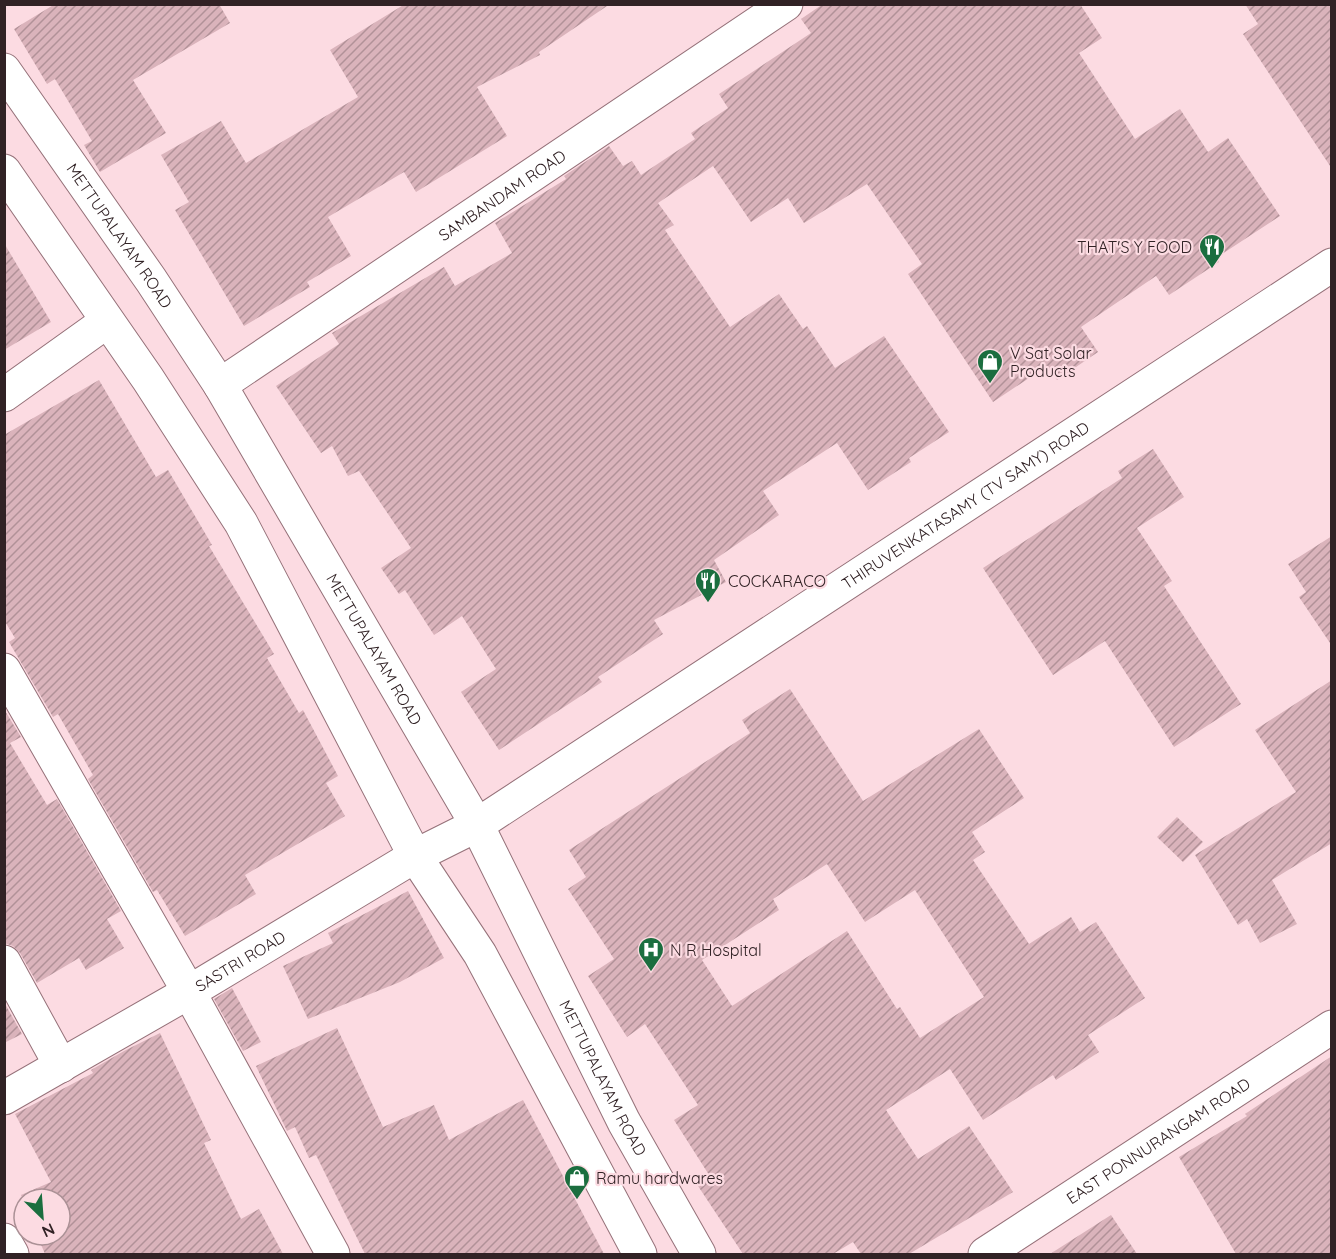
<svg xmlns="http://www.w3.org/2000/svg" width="1336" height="1259" font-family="Quicksand,sans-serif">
  <defs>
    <pattern id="building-hatch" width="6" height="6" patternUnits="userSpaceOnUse" patternTransform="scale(1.5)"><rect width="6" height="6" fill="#dab3bb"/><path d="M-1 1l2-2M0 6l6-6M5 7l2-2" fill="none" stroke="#b19198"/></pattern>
  </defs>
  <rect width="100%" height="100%" fill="#fcdbe2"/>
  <g fill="url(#building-hatch)" fill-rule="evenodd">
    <path d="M55 4H219L230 23 133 80 166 133 100 172 84 145 92 141 55 79 47 84 14 29Z"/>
    <path d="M405 4H610L539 52 540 55 477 87 507 136 416 192 404 172 328 217 351 256 307 282 310 287 244 326 175 210 189 202 161 155 221 121 246 163 358 97 330 50Z"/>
    <path d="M823 4H1080L1102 38 1079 53 1135 139 1180 109 1208 152 1228 138 1280 216 1216 258 1219 262 1169 295 1156 276 1081 327 1098 352 1057 380 1047 366 993 402 908 274 922 264 867 184 804 223 788 198 751 222 713 166 658 203 674 225 665 230 730 327 779 294 803 329 807 326 835 368 884 336 949 432 909 458 911 462 868 490 837 443 763 491 779 515 714 560 726 582 654 620 663 634 598 677 602 682 499 750 461 692 496 669 462 616 434 635 405 590 399 594 381 568 411 548 359 471 348 476 332 446 321 453 276 386 339 344 332 333 444 267 455 286 512 253 495 223 566 179 564 176 609 146 623 166 632 161 641 175 695 139 691 133 728 108 719 94 811 33 801 19Z"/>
    <path d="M1245 4H1332V169L1243 34 1258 24Z"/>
    <path d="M4 243 51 322 4 350Z"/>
    <path d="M99 380 156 477 168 470 212 545 209 546 274 654 267 658 299 713 303 710 338 776 326 783 345 816 245 875 256 894 185 936 157 890 153 892 88 779 93 775 58 714 53 717 9 642 15 638 4 620V435Z"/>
    <path d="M1153 449 1184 497 1137 528 1172 581 1164 586 1241 704 1174 747 1105 641 1053 675 983 568 1122 478 1118 471Z"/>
    <path d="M1332 536V646L1299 597 1306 592 1288 564Z"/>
    <path d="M1332 680V843L1272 880 1297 924 1260 943 1247 919 1238 925 1195 855 1296 792 1255 730Z"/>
    <path d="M790 689 863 801 979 729 1024 798 972 832 985 852 973 860 1029 944 1071 917 1080 932 1096 922 1145 998 1088 1035 1099 1052 1056 1080 1053 1075 983 1120 950 1069 886 1110 918 1159 969 1126 1013 1192 909 1254H861L853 1242 833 1254H743L698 1186 711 1178 674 1120 698 1105 645 1024 627 1037 588 976 614 959 568 889 586 877 569 850 750 733 742 720ZM827 864 865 922 915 890 984 997 920 1038 900 1007 897 1009 847 931 732 1006 702 960 779 910 773 899Z"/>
    <path d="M4 709 21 737 10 743 47 805 57 799 121 911 107 919 124 948 86 970 79 958 37 983 20 953 13 946 4 943Z"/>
    <path d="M1177 817 1203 842 1183 862 1157 837Z"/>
    <path d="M408 891 444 958 400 982 308 1019 283 966 333 943 328 933Z"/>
    <path d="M232 988 261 1042 243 1051 214 999Z"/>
    <path d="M4 1002 22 1034 4 1043Z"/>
    <path d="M337 1028 383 1127 434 1105 449 1140 523 1100 604 1254H365L316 1155 309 1158 295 1127 287 1131 256 1066Z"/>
    <path d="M160 1033 211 1140 204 1143 241 1219 259 1209 283 1254H45L37 1235H60V1199H24V1203L21 1195 51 1182 15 1114 93 1073 91 1070 124 1051Z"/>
    <path d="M1332 1056 1331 1254H1236L1179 1157 1247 1116 1245 1114Z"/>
    <path d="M1111 1215 1137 1254H1050Z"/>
  </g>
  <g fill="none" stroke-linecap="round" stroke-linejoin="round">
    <defs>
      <g id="minor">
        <path id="s1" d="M220 385 786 4"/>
        <path d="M4 395 106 322"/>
        <path d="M4 670 189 992 333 1254"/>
        <path d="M4 962 61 1066"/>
        <path d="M4 1240 12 1254"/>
        <path id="s2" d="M985 1254 1332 1027"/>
      </g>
      <g id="major">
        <path id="s3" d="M4 1098 189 992 415 856 477 825 1332 265"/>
      </g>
      <g id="highway">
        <path id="s4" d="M4 70 151 280 220 385 477 825 624 1122 699 1254"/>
        <path d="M4 171 148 379 241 523 415 856 480 954 640 1254"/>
      </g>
    </defs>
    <use href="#minor" stroke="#957179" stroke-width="35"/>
    <use href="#major" stroke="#957179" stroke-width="35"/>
    <use href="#highway" stroke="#957179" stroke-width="35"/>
    <use href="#minor" stroke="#fff" stroke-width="33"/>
    <use href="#major" stroke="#fff" stroke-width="33"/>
    <use href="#highway" stroke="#fff" stroke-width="33"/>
  </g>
  <defs>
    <symbol id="restaurant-pin" viewBox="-11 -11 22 30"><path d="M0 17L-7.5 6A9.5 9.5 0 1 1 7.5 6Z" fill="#1b6e3f" stroke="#fcdbe2"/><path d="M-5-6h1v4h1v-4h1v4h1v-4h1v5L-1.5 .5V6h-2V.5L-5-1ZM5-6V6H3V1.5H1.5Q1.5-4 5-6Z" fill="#fff"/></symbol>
    <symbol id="shop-pin" viewBox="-11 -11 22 30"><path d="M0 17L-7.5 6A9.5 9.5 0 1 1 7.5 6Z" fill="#1b6e3f" stroke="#fcdbe2"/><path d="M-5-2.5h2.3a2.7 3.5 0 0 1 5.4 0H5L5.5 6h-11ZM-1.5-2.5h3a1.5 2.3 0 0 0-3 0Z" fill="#fff"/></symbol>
    <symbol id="hospital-pin" viewBox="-11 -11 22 30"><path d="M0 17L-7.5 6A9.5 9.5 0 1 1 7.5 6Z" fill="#1b6e3f" stroke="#fcdbe2"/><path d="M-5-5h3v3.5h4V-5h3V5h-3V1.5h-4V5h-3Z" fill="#fff"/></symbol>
  </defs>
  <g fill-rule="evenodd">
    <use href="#restaurant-pin" x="1197" y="232" width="30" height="40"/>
    <use href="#shop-pin" x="975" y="347" width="30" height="40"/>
    <use href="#restaurant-pin" x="693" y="566" width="30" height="40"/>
    <use href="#hospital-pin" x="636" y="935" width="30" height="40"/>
    <use href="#shop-pin" x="562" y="1163" width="30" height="40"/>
  </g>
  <g text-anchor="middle" stroke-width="4.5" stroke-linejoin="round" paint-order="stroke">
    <g font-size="16" fill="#312225" stroke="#fcdbe2">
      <text dy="6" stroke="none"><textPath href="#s1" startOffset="340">SAMBANDAM ROAD</textPath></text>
      <text dy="6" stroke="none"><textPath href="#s4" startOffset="202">METTUPALAYAM ROAD</textPath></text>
      <text dy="6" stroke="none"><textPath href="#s3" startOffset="1130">THIRUVENKATASAMY (TV SAMY) ROAD</textPath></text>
      <text dy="6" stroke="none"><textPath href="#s4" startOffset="688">METTUPALAYAM ROAD</textPath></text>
      <text dy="6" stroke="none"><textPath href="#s3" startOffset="273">SASTRI ROAD</textPath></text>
      <text dy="6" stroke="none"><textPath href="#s4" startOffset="1174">METTUPALAYAM ROAD</textPath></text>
      <text dy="6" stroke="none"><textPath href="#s2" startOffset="207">EAST PONNURANGAM ROAD</textPath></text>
    </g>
    <g font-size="16" fill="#312225" stroke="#fcdbe2" text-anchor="start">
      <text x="1192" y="253" text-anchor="end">THAT'S Y FOOD</text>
      <text x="1010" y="359">V Sat Solar<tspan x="1010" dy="18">Products</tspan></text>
      <text x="728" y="587">COCKARACO</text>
      <text x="670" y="956">N R Hospital</text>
      <text x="596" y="1184">Ramu hardwares</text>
    </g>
  </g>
  <rect width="1336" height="1259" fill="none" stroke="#312225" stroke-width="12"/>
  <g transform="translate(42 1217) rotate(155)"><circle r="28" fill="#fcdbe2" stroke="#ab9196" stroke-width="1.5"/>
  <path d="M0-4.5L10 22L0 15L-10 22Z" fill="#1b6e3f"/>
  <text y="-9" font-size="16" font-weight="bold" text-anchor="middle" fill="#312225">N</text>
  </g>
</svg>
